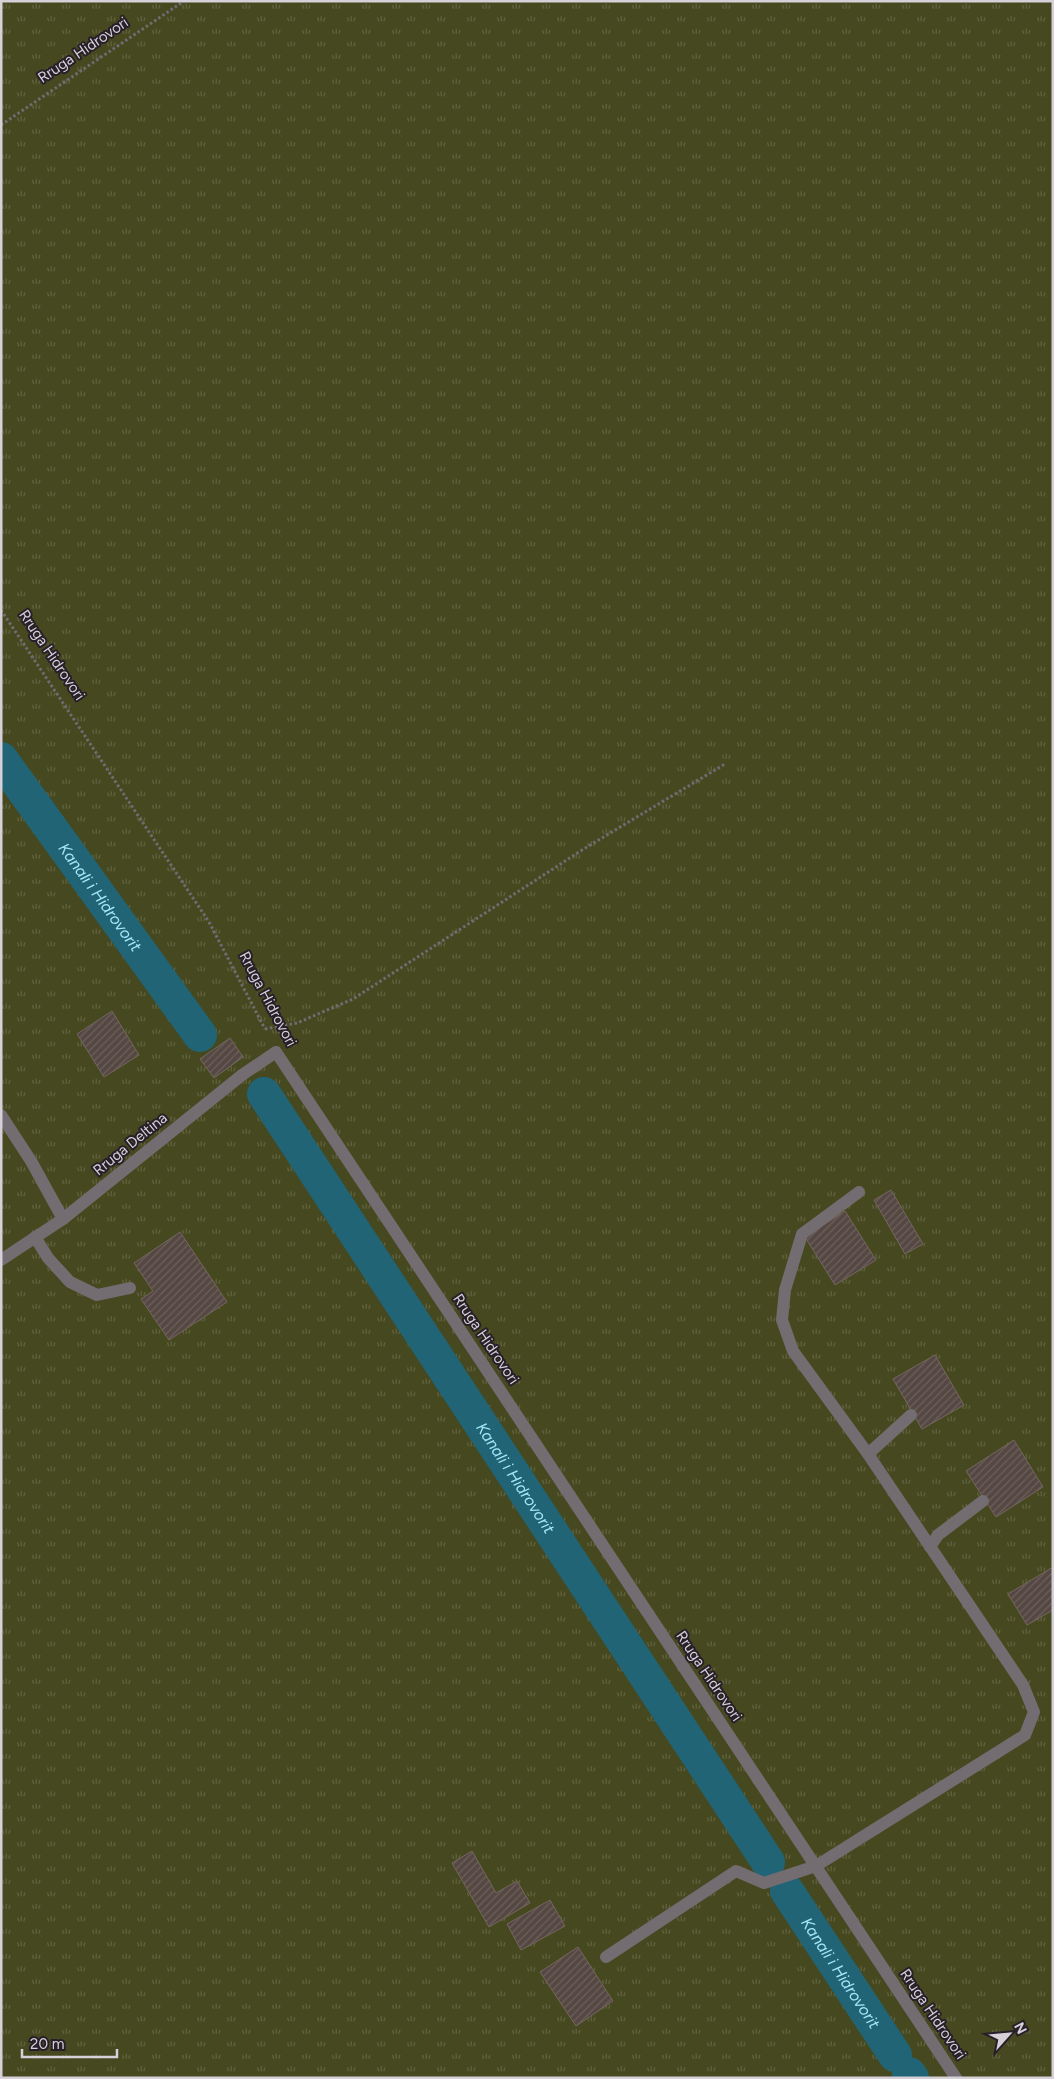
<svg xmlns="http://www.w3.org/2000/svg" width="1054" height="2079" font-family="Figtree,sans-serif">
  <defs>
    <pattern id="grass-tufts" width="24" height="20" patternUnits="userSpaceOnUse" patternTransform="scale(1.25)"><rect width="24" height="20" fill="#464920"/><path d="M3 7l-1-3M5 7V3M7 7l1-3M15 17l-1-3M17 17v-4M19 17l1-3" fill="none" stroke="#606240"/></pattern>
    <pattern id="building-hatch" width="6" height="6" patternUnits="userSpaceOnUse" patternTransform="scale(1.25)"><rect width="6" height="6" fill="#554742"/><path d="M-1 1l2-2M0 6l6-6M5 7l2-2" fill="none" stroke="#6d605d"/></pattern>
  </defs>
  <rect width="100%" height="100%" fill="#271f29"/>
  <rect fill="url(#grass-tufts)" x="1" y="1" width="1052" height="2077"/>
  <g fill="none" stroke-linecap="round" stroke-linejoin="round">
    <g stroke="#206476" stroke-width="34">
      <path id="s1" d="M1 759 200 1035"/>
      <path id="s2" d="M264 1094 768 1862"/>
      <path id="s3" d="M787 1891 895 2055"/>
      <path d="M909 2074 912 2078"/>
    </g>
  </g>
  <g fill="url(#building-hatch)" stroke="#756660">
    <path d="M112 1011 139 1055 104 1077 77 1034Z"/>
    <path d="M230 1038 243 1057 214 1078 200 1059Z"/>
    <path d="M891 1190 923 1244 905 1254 874 1200Z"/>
    <path d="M845 1211 876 1260 835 1285 805 1237Z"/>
    <path d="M180 1232 227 1302 169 1340 141 1299 153 1291 134 1263Z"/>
    <path d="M935 1355 964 1405 922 1429 893 1379Z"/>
    <path d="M1014 1440 1043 1487 996 1517 966 1471Z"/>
    <path d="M1053 1567V1610L1027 1625 1008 1594Z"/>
    <path d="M472 1851 496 1893 517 1881 530 1903 489 1927 452 1863Z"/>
    <path d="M550 1900 565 1926 521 1950 507 1924Z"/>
    <path d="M578 1947 613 2001 576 2026 540 1972Z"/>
  </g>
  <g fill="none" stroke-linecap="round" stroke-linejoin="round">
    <g stroke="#716b73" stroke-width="3" stroke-dasharray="2.5 2.5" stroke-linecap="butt">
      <path d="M1 125 184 1"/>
      <path d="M1 610 209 922 265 1029"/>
      <path d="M265 1029 297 1023 353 999 582 850 725 764"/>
    </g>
    <g stroke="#736d71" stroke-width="12">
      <path d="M1 1115 31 1161 63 1219"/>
      <path d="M35 1237 48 1258 70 1282 97 1295 130 1288"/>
      <path d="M1 1260 63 1219 242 1075 276 1052 956 2078"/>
      <path d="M868 1454 911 1415"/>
      <path d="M930 1547 938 1535 983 1501"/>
      <path d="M606 1957 736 1871 764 1883 816 1866 1025 1735 1034 1712 1023 1685 868 1454 793 1351 782 1320 785 1290 802 1234 859 1192"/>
    </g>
  </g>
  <g text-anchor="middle" stroke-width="4" stroke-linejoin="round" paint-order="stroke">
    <g font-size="15" fill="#d6d1d8" stroke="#271f29">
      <text transform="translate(83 50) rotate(-34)" y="5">Rruga Hidrovori</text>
      <text transform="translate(52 655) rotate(56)" y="5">Rruga Hidrovori</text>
      <text transform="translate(268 999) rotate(62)" y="5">Rruga Hidrovori</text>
      <text transform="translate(130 1144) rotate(-39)" y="5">Rruga Deltina</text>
      <text transform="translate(486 1339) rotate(56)" y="5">Rruga Hidrovori</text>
      <text transform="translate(709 1676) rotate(56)" y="5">Rruga Hidrovori</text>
      <text transform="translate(933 2014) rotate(56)" y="5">Rruga Hidrovori</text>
    </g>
    <g font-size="16" font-style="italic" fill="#a4e7fb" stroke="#271f29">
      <text dy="6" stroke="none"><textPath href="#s1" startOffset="170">Kanali i Hidrovorit</textPath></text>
      <text dy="6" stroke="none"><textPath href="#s2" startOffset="459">Kanali i Hidrovorit</textPath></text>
      <text dy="6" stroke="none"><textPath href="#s3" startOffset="98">Kanali i Hidrovorit</textPath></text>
    </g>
  </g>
  <rect width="1054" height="2079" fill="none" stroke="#d6d1d8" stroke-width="5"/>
  <g transform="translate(1009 2034) rotate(63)" stroke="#271f29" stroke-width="4" paint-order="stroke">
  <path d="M0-4L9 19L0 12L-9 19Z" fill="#d6d1d8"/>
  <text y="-8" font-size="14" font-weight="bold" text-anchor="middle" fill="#d6d1d8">N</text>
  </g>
  <path d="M22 2049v8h95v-8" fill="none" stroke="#d6d1d8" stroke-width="2.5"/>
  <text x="30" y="2049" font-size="15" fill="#d6d1d8" stroke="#271f29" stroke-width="4" paint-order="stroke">20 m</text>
</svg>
